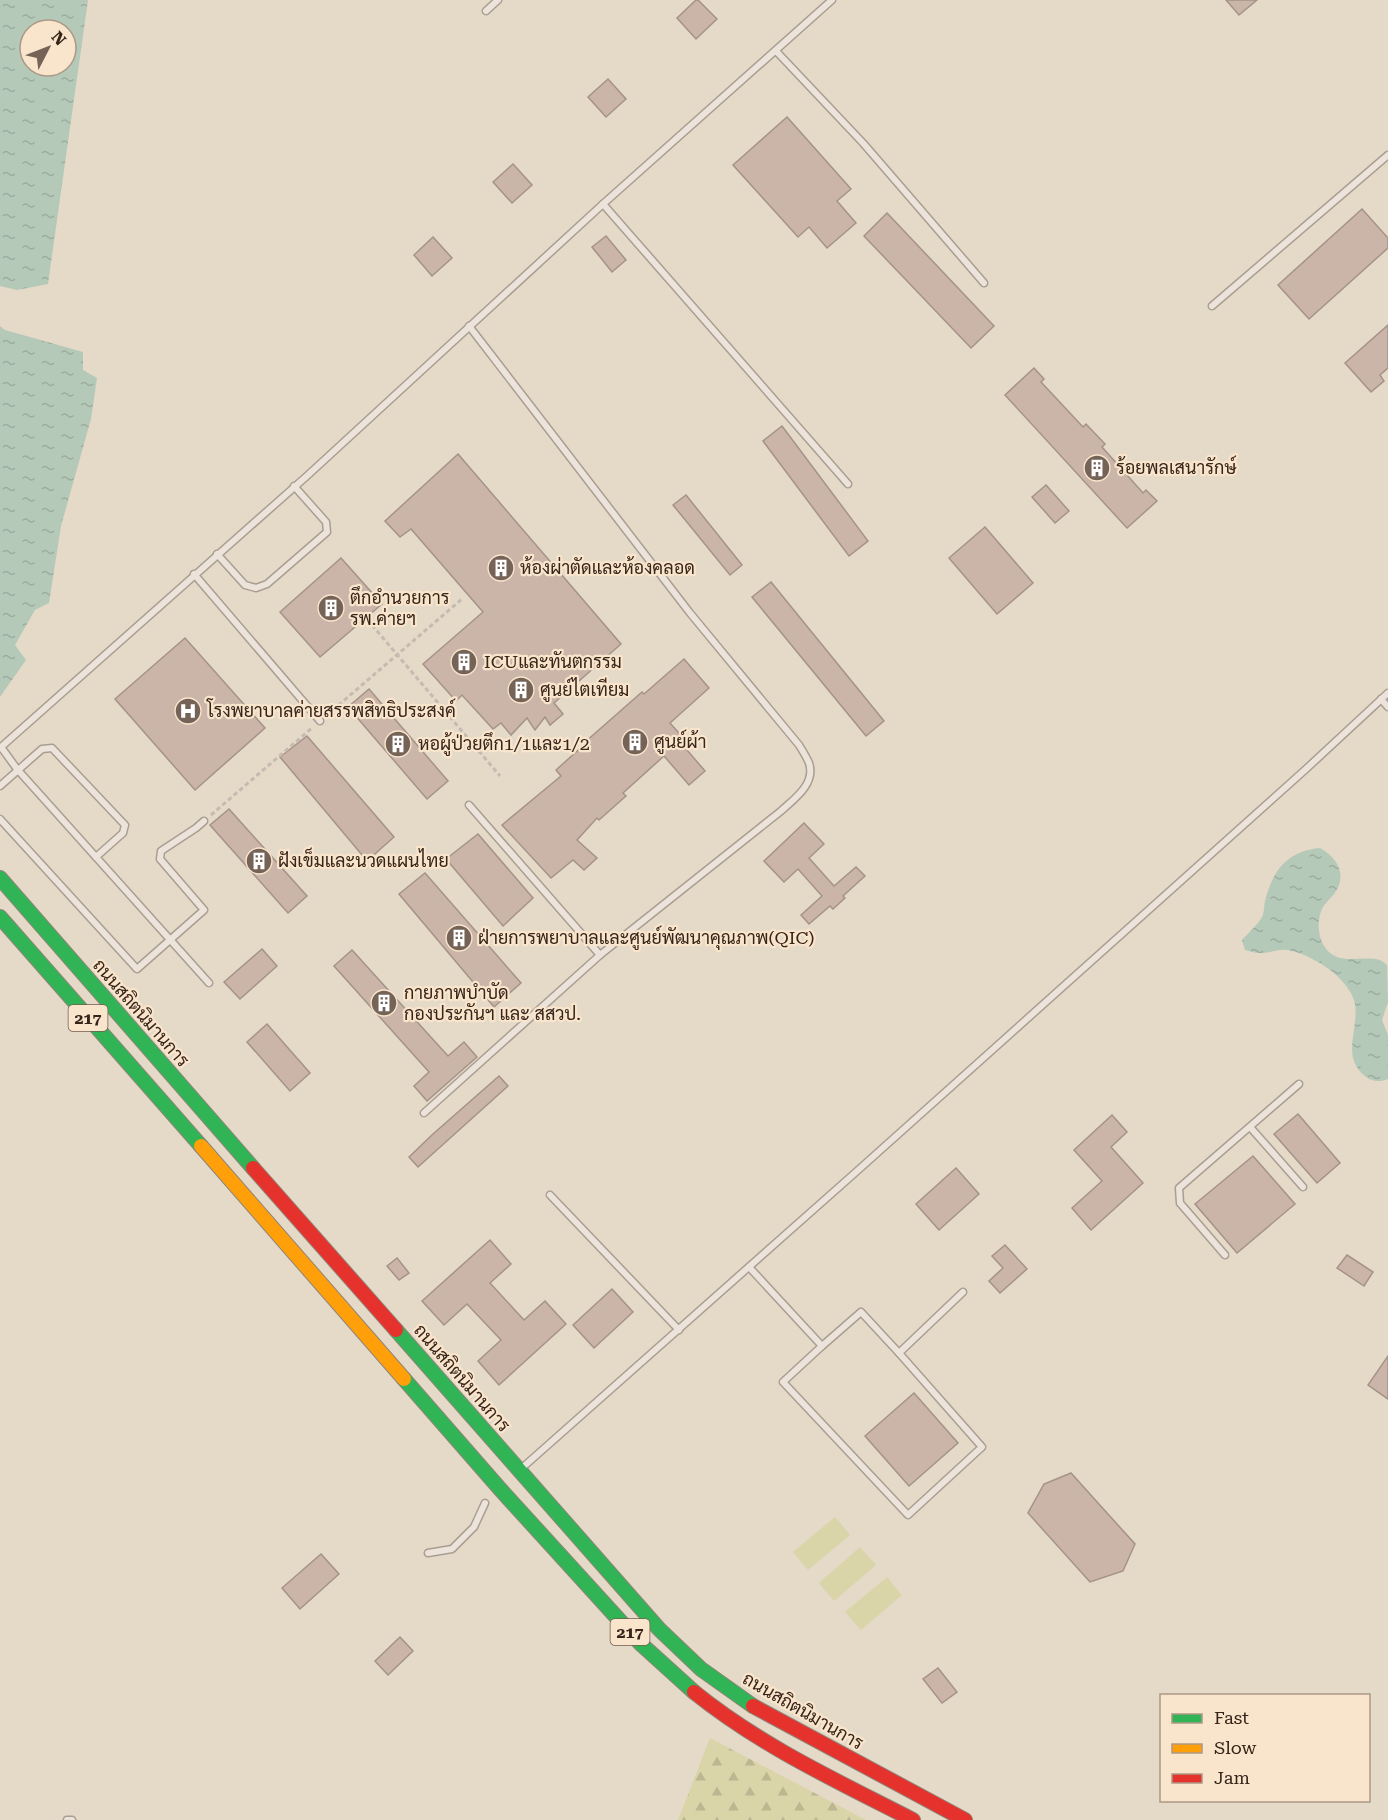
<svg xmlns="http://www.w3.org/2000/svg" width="1388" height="1820" font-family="'Roboto Serif',Sarabun,serif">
  <defs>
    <pattern id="forest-firs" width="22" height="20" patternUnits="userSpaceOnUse" patternTransform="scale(1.5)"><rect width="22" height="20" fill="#dad4a9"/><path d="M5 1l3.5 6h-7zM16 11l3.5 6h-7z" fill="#bcb691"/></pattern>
    <pattern id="water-ripples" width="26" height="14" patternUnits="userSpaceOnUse" patternTransform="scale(1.5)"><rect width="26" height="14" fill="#b5c9b9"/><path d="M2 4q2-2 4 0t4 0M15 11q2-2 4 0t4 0" fill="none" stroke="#9cac9e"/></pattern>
  </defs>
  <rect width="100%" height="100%" fill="#e5d9c8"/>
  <g fill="#dad4a9">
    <path d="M835 1517 850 1535 808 1570 793 1552Z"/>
    <path d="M860 1547 876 1565 834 1601 819 1583Z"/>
    <path d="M887 1577 902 1595 861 1630 845 1612Z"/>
  </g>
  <path fill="url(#forest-firs)" d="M710 1738 866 1820H678Z"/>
  <g fill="url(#water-ripples)" fill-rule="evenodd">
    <path d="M0 0H88L48 284 17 290 0 286ZM30 30H66V66H30Z"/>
    <path d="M0 326 5 330 83 352V370L97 378 91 419 61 526 49 603 35 610 15 645 26 660 0 697Z"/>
    <path d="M1320 848C1338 858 1348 876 1334 894 1330 899 1325 903 1322 909 1316 922 1318 942 1329 952 1343 965 1364 955 1380 960 1381 960 1386 964 1387 965L1388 1002 1382 1020 1388 1035V1079C1381 1082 1372 1082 1366 1077 1340 1056 1359 1032 1355 1004 1353 993 1344 982 1335 974 1324 964 1301 951 1286 950 1277 949 1268 954 1259 953 1255 953 1250 951 1245 950L1242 940C1248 933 1259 924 1263 915 1264 911 1264 906 1265 901 1273 870 1287 851 1320 848Z"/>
  </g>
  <g fill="#cab5a8" stroke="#a59388" stroke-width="1.5">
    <path d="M696 0H698L717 19 696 39 677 18Z"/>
    <path d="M1226 0H1257L1239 15Z"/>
    <path d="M608 79 626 99 606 117 588 97Z"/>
    <path d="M787 117 851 189 837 201 856 223 827 248 809 227 798 237 733 165Z"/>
    <path d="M513 164 532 185 512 203 493 182Z"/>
    <path d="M1362 209 1388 238V248L1309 319 1278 285Z"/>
    <path d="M887 213 994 326 971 348 864 236Z"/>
    <path d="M606 236 626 260 612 272 592 247Z"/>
    <path d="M433 237 452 258 432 276 414 255Z"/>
    <path d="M1388 325V368L1380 375 1384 381 1371 392 1345 363Z"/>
    <path d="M1034 368 1044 379 1041 382 1083 427 1086 424 1105 444 1102 447 1143 493 1146 490 1157 501 1127 528 1005 395Z"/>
    <path d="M782 426 868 541 849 556 763 441Z"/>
    <path d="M458 454 621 644 554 703 563 714 550 725 545 717 535 730 527 718 511 735 501 723 493 729 462 695 456 701 423 664 483 612 411 529 400 537 385 521Z"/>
    <path d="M1046 485 1069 511 1055 523 1032 497Z"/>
    <path d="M686 495 742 565 730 575 673 505Z"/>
    <path d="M985 527 1033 583 997 614 949 558Z"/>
    <path d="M341 558 382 604 320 657 280 612Z"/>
    <path d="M771 582 884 721 866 736 752 597Z"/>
    <path d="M185 638 265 728 195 790 115 699Z"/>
    <path d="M684 659 709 688 670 723 685 740 681 743 705 771 689 785 664 756 623 793 626 796 599 820 597 818 577 840 597 858 584 870 573 860 551 878 502 825 561 776 556 770 585 744 584 743 642 692 644 694Z"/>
    <path d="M369 689 448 781 427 799 348 707Z"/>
    <path d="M307 736 394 837 367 861 280 757Z"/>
    <path d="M229 809 307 896 288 913 210 825Z"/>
    <path d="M804 823 824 844 809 858 834 886 856 867 865 876 843 896 845 898 833 909 830 906 809 924 801 915 822 896 798 869 784 882 764 861Z"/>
    <path d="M478 834 533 898 503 926 446 859Z"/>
    <path d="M425 873 521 983 494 1007 399 894Z"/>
    <path d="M262 949 277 966 240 999 224 982Z"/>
    <path d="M352 950 448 1056 464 1042 477 1057 427 1101 414 1086 429 1072 334 966Z"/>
    <path d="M267 1024 310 1073 290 1091 247 1042Z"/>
    <path d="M499 1076 508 1086 418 1167 409 1157 433 1134Z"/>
    <path d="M1298 1114 1340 1163 1317 1183 1274 1134Z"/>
    <path d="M1112 1115 1127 1132 1111 1147 1143 1183 1091 1230 1072 1208 1102 1181 1074 1150Z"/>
    <path d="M1253 1156 1295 1204 1237 1253 1195 1204Z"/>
    <path d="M956 1168 979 1194 939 1230 916 1204Z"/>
    <path d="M490 1240 511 1264 490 1283 524 1320 545 1301 566 1324 499 1385 478 1361 501 1340 467 1304 444 1325 422 1301Z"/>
    <path d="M1005 1245 1027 1269 1000 1293 989 1281 1003 1268 992 1256Z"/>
    <path d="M1347 1255 1373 1272 1364 1286 1337 1268Z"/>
    <path d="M397 1258 409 1273 399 1280 387 1266Z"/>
    <path d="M612 1289 633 1312 594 1348 573 1325Z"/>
    <path d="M1388 1356V1399L1368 1385Z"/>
    <path d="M914 1393 958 1443 909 1486 865 1436Z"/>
    <path d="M1071 1473 1135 1544 1123 1571 1090 1582 1028 1513 1044 1484Z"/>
    <path d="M321 1554 339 1574 300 1609 282 1588Z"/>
    <path d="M400 1637 413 1651 388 1675 375 1661Z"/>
    <path d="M938 1668 957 1692 942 1703 923 1679Z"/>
  </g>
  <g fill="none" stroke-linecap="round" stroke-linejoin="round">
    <defs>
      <g id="lane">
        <path d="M486 11 498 0"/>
        <path d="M776 51 863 143 984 283"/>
        <path d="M603 204 848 484"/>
        <path d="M1212 306 1388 155"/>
        <path d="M217 554 245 585 256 588 267 584 327 532 326 522 294 486"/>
        <path d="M194 574 320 721"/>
        <path d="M1381 699 1388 707"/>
        <path d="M1 747 17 769 209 983"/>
        <path d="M0 748 308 475 603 204 832 0"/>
        <path d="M0 786 42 749 52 748 125 825 123 833 96 857"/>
        <path d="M469 805 600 955"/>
        <path d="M0 819 137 969 204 910 160 859 161 851 196 828 204 821"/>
        <path d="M424 1113 600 955 781 811C794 799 816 784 809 763 806 756 802 750 799 745L690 613 469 326"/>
        <path d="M1250 1127 1303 1187"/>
        <path d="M550 1195 679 1330"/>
        <path d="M1225 1255 1180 1203 1179 1188 1299 1084"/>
        <path d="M749 1267 822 1346 783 1382 908 1515 982 1447 899 1353 963 1292"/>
        <path d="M822 1346 861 1312 899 1353"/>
        <path d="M522 1468 856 1172 1306 769 1388 693"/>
        <path d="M428 1553 452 1549 474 1527 485 1503"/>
        <path d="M67 1820H72"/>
      </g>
      <g id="fast">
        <path d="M0 878 253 1168"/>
        <path d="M0 917 201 1146"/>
        <path d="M396 1330 659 1629 701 1669 753 1706"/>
        <path d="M404 1379 500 1489 641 1644 694 1692"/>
      </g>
      <path id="slow" d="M201 1146 404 1379"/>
      <g id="jam">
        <path d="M253 1168 396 1330"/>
        <path d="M694 1692C761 1746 837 1781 913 1820"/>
        <path d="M753 1706 965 1820"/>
      </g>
    </defs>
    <use href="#lane" stroke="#aa9e92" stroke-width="9"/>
    <use href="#fast" stroke="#8f8479" stroke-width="16"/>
    <use href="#slow" stroke="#8f8479" stroke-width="16"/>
    <use href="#jam" stroke="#8f8479" stroke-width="16"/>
    <g stroke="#c5bbb1" stroke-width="3" stroke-dasharray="4.5 3" stroke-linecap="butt">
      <path d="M372 625 500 776"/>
      <path d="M327 715 462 599"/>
      <path d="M211 815 313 727"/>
    </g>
    <use href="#lane" stroke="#ece4db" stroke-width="6"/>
    <use href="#fast" stroke="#30b455" stroke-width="14"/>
    <use href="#slow" stroke="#ff9f0a" stroke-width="14"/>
    <use href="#jam" stroke="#e5322d" stroke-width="14"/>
  </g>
  <defs>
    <symbol id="building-disc" viewBox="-11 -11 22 22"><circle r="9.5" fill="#756357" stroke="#f9e5cc"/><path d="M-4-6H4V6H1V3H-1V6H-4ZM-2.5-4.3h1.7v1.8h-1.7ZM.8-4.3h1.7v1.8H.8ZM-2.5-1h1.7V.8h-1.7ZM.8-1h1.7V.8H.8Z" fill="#fff"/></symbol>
    <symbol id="hospital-disc" viewBox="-11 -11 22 22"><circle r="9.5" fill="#756357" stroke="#f9e5cc"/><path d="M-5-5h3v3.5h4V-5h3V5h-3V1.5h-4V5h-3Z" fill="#fff"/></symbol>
  </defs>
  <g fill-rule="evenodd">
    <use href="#building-disc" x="1082" y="453" width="30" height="30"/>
    <use href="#building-disc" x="486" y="553" width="30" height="30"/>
    <use href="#building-disc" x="316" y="593" width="30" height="30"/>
    <use href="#building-disc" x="449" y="647" width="30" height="30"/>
    <use href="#building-disc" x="506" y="675" width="30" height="30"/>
    <use href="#hospital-disc" x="173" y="696" width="30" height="30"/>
    <use href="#building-disc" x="620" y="727" width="30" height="30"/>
    <use href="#building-disc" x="383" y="729" width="30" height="30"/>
    <use href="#building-disc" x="244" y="846" width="30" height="30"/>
    <use href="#building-disc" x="444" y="923" width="30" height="30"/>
    <use href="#building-disc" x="369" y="988" width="30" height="30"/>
  </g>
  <g text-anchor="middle" stroke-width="4.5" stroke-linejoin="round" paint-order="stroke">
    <g fill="#f9e5cc" stroke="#735e4f" stroke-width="1.5">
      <rect x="68.5" y="1005" width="39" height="26" rx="4.5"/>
      <rect x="610.5" y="1619" width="39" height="26" rx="4.5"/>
    </g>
    <g font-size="16" font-weight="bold" fill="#39241a">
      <text x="88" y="1024">217</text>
      <text x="630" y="1638">217</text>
    </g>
    <g font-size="18" fill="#39241a" stroke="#f9e5cc" text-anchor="start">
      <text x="1116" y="474">ร้อยพลเสนารักษ์</text>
      <text x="520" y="574">ห้องผ่าตัดและห้องคลอด</text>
      <text x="350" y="604">ตึกอำนวยการ<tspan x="350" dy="21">รพ.ค่ายฯ</tspan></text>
      <text x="484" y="668">ICUและทันตกรรม</text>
      <text x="540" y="696">ศูนย์ไตเทียม</text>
      <text x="207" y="717">โรงพยาบาลค่ายสรรพสิทธิประสงค์</text>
      <text x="654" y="748">ศูนย์ผ้า</text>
      <text x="418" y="750">หอผู้ป่วยตึก1/1และ1/2</text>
      <text x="278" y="867">ฝังเข็มและนวดแผนไทย</text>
      <text x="478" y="944">ฝ่ายการพยาบาลและศูนย์พัฒนาคุณภาพ(QIC)</text>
      <text x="404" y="999">กายภาพบำบัด<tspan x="404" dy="21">กองประกันฯ และ สสวป.</tspan></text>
    </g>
    <g font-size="18" fill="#39241a" stroke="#f9e5cc">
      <text transform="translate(141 1013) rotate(49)" y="6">ถนนสถิตนิมานการ</text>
      <text transform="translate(462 1378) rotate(49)" y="6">ถนนสถิตนิมานการ</text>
      <text transform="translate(803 1711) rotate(30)" y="6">ถนนสถิตนิมานการ</text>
    </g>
  </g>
  <rect x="1160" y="1694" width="210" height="108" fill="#f9e5cc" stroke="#ac9885" stroke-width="1.5"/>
  <rect x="1172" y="1714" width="30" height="9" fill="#30b455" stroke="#ac9885" stroke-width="1.5"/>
  <text x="1214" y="1724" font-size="18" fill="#39241a">Fast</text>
  <rect x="1172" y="1744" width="30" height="9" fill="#ff9f0a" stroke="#ac9885" stroke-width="1.5"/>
  <text x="1214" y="1754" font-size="18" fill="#39241a">Slow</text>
  <rect x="1172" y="1774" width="30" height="9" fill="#e5322d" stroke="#ac9885" stroke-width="1.5"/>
  <text x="1214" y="1784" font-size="18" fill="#39241a">Jam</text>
  <g transform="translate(48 48) rotate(48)"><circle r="28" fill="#f9e5cc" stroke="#ac9885" stroke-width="1.5"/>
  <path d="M0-4.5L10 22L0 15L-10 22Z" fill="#756357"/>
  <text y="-9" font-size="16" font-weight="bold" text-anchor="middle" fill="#39241a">N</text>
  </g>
</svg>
